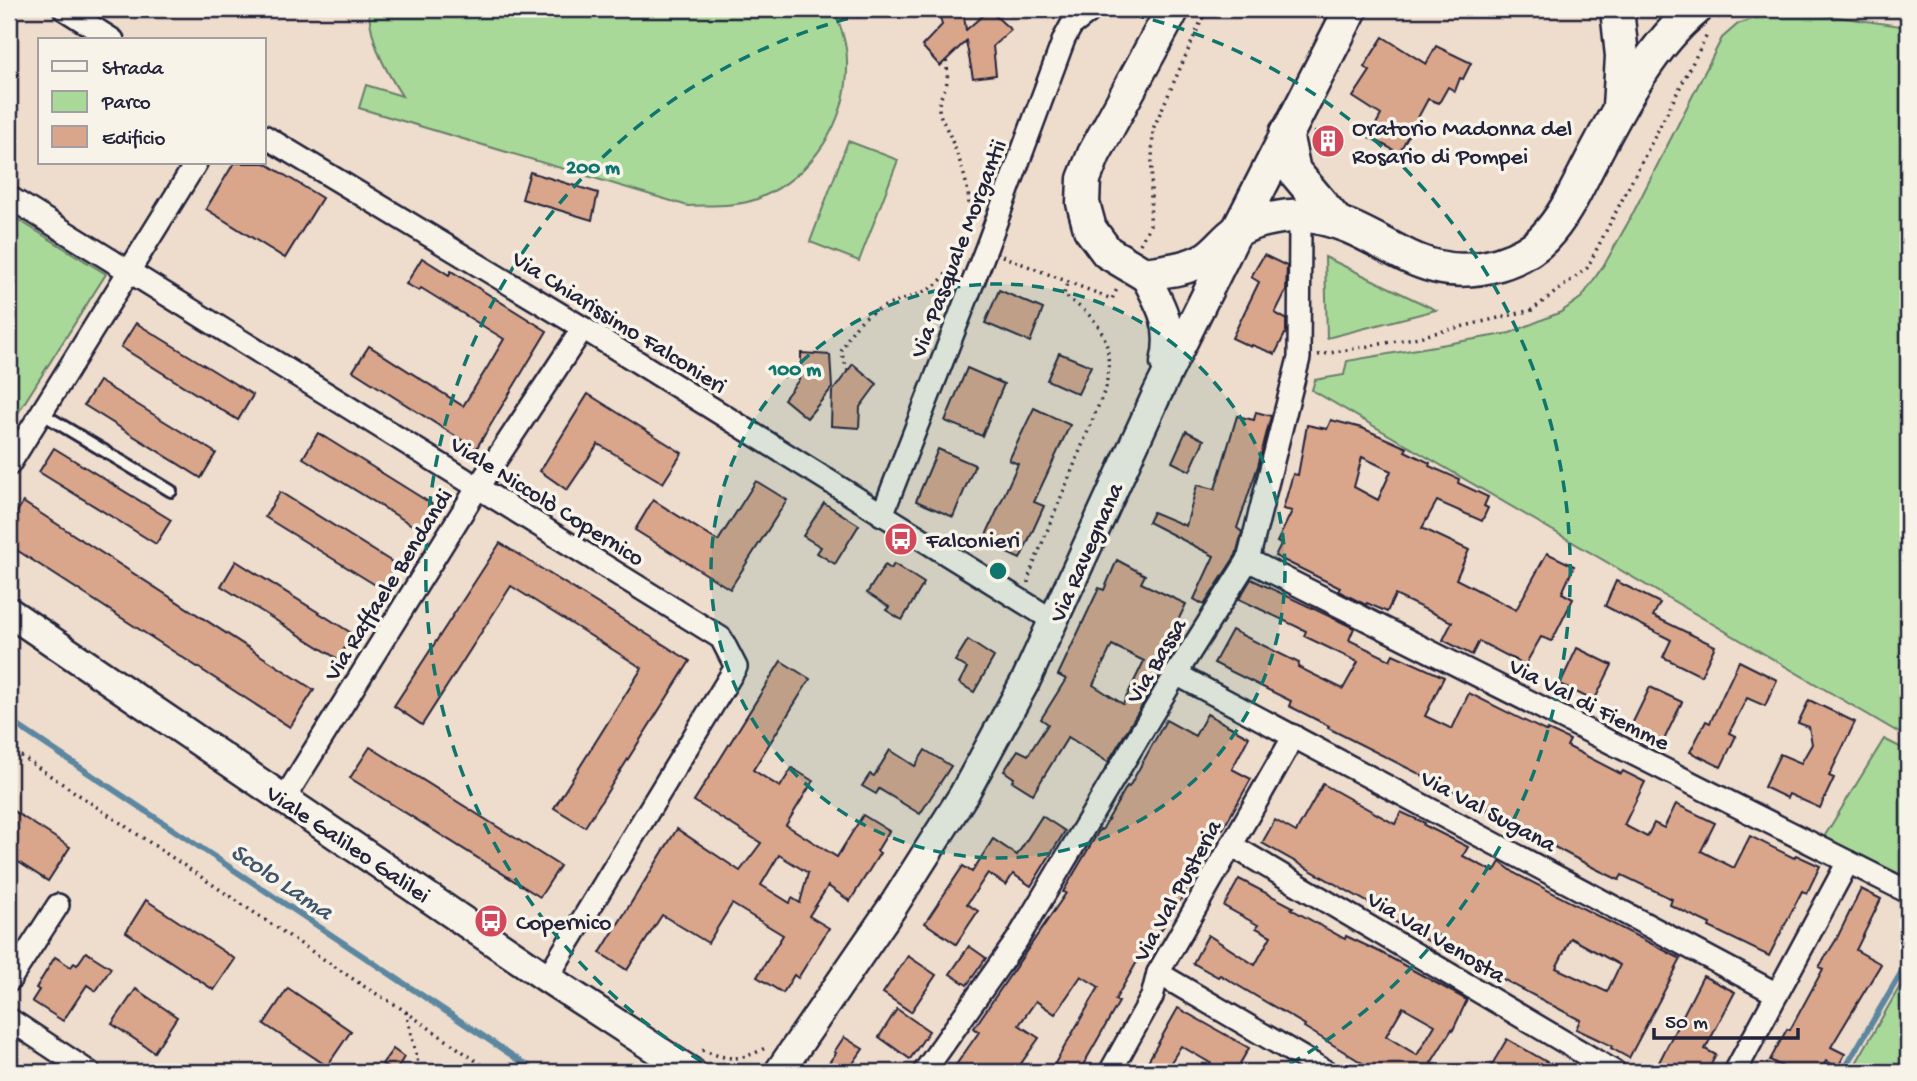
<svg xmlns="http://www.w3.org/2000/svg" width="1917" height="1081" font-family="'Gochi Hand',sans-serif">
  <rect width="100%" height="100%" fill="#eedccc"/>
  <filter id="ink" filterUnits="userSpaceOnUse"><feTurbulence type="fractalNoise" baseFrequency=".0143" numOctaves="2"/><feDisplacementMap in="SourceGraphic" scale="14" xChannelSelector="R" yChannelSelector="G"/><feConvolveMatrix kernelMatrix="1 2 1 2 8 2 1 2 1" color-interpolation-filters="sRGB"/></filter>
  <g filter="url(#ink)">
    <g fill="#a9d999" stroke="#667e6a" stroke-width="2">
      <path d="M368 9H834C840 25 847 43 847 61 849 121 813 176 757 199 736 207 709 205 688 206L359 108 366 85 402 96C382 64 373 47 368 9Z"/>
      <path d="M1782 9 1908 27V738L1312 390 1315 380 1344 375 1347 361 1510 333 1561 312 1582 297 1607 260 1630 219 1722 38 1738 24Z"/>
      <path d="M848 141 898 160 859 261 810 242Z"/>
      <path d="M9 214 106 274 9 427Z"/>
      <path d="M1325 257 1436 310 1327 338Z"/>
      <path d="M1884 739 1908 751V878L1824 837Z"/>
      <path d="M1908 972V1072H1851Z"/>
    </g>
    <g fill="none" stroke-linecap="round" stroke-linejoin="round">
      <g stroke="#5c87a0" stroke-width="6">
        <path d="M9 720 537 1072"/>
        <path d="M1843 1072 1908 961"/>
      </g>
    </g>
    <g fill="#d9a68c" stroke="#22223b" stroke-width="2" fill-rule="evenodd">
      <path d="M938 9H963L966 30 989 10 1011 30 993 46 996 75 973 78 966 41 940 66 922 46 942 25Z"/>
      <path d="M1383 37 1426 64 1436 46 1471 63 1463 79 1460 78 1455 91 1448 87 1439 103 1428 99 1399 153 1369 137 1381 115 1353 97 1370 71 1364 67Z"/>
      <path d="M1315 132 1335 133 1345 144 1333 149 1314 148Z"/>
      <path d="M234 163H265L322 198 285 258 206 209Z"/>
      <path d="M530 172 598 193 592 220 522 199Z"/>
      <path d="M1264 255 1287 266 1286 291 1275 313 1286 319V332L1275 354 1252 345 1251 347 1232 338 1259 282 1251 277Z"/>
      <path d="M422 258 449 275 451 271 547 331 476 449 353 371 369 346 463 406 487 368 504 339 421 288 419 291 406 284Z"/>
      <path d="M999 290 1043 309 1030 342 985 323Z"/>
      <path d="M136 323 253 395 238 420 121 347Z"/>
      <path d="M801 353 830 355 832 388 807 418 784 399 798 381 801 374Z"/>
      <path d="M1059 353 1091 366 1078 394 1047 380Z"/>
      <path d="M853 364 877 384 860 407 859 428 831 426 832 392Z"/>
      <path d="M967 368 1004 384 982 436 945 421Z"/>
      <path d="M99 381 216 453 201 478 84 405Z"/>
      <path d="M588 394 682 453 663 483 598 444 567 490 540 471Z"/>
      <path d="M1034 408 1070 425 1034 502 1044 506 1020 559 983 542 1018 464 1009 460Z"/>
      <path d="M1256 412 1271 416 1258 466 1237 528 1242 532 1236 555 1204 605 1194 599 1214 556 1148 522 1153 512 1186 526 1197 485 1215 489 1237 416 1254 420Z"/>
      <path d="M1331 420 1362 428 1407 448 1405 451 1430 463 1429 466 1459 479 1458 483 1488 497 1484 506 1488 508 1482 521 1437 501 1422 528 1469 550 1456 579 1516 610 1547 553 1574 566 1562 593 1573 599 1552 641 1541 637 1525 665 1479 641 1472 655 1443 640 1452 622 1395 595 1387 612 1367 603 1366 605 1338 591 1340 588 1275 556 1281 544 1277 542 1292 511 1283 509 1293 474 1298 475 1307 425 1327 429ZM1362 457 1391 471 1378 500 1354 487Z"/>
      <path d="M1186 431 1204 440 1190 471 1172 462Z"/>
      <path d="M318 433 435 506 420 530 303 458Z"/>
      <path d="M54 448 171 520 156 544 39 472Z"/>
      <path d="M938 449 975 465 953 517 916 501Z"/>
      <path d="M756 481 787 500 730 589 635 530 653 500 718 541Z"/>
      <path d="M280 492 397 565 382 589 265 517Z"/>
      <path d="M23 502 314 690 290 727 9 545V525Z"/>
      <path d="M824 503 859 525 835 564 817 553 821 547 803 536Z"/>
      <path d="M500 543 690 661 585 827 554 808 642 668 511 586 422 725 394 706Z"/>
      <path d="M1117 560 1145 575 1141 583 1186 604 1171 635 1181 641 1108 762 1068 737 1033 794 1012 781 1014 778 1004 771 1018 750 1028 755 1048 724 1041 719 1066 679 1058 675 1099 588 1104 590ZM1112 645 1144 661 1123 704 1093 685Z"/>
      <path d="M236 561 353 634 338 659 221 586Z"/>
      <path d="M894 564 924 583 902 620 886 610 889 607 867 593 885 565 891 569Z"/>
      <path d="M1251 579 1354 628 1349 640 1390 660 1393 654 1444 677 1425 716 1452 729 1469 693 1547 732 1548 730 1570 740 1567 746 1621 774 1623 771 1645 782 1624 825 1647 837 1654 823 1664 828 1676 804 1715 823 1701 851 1734 868 1750 836 1794 858 1796 855 1820 866 1807 893 1802 891 1769 956 1709 927 1710 924 1670 905 1672 899 1622 875 1619 880 1596 869 1547 843 1548 841 1486 810 1487 808 1328 728 1329 726 1289 706 1291 701 1214 663 1232 630 1299 663 1298 667 1343 689 1358 662 1304 636 1306 631 1239 599Z"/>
      <path d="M1616 581 1660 603 1653 616 1715 646 1701 676 1663 657 1671 640 1605 606Z"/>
      <path d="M968 640 994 657 974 692 959 683 967 668 955 661Z"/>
      <path d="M1577 648 1612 665 1594 701 1560 684Z"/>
      <path d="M781 661 810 679 753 770 780 787 792 768 813 781 786 825 837 857 863 815 889 831 877 851 880 853 850 901 828 886 809 916 829 928 798 978 794 975 783 993 757 977 783 935 732 904 708 943 662 915 627 970 600 953 677 829 740 871 761 843 694 801ZM779 855 808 873 800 903 792 898 790 903 761 885Z"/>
      <path d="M1739 661 1777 680 1765 706 1747 698 1729 733 1736 736 1721 767 1690 752 1706 721 1710 723Z"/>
      <path d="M1650 687 1682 702 1663 742 1631 726Z"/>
      <path d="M1809 700 1855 722 1829 776 1834 778 1820 808 1789 794 1787 798 1764 787 1780 754 1801 763 1812 744 1809 727 1798 723Z"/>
      <path d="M1207 714 1249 737 1232 769 1251 779 1223 829 1219 827 1187 883 1189 885 1176 908 1152 943 1149 941 1115 1000 1119 1002 1079 1072H1050L1099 987 1081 976 1055 1014 1036 1001 1019 1025 1039 1038 1015 1072H951L979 1032 974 1028 1066 893 1063 892 1100 829 1102 830 1127 786 1129 787 1166 720 1195 736Z"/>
      <path d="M370 747 560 866 540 897 350 778Z"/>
      <path d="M890 750 915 766 925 750 951 766 920 814 879 789 876 794 862 786 870 774 874 776Z"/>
      <path d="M1323 784 1395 824 1401 812 1425 823 1424 825 1468 847 1463 856 1494 872 1500 862 1516 874 1681 959 1629 1058 1611 1048 1612 1046 1576 1029 1580 1020 1450 951 1449 953 1375 910 1376 907 1262 843 1275 820 1296 832ZM1571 938 1620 965 1607 992 1556 968Z"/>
      <path d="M9 808 70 847 48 881 9 856Z"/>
      <path d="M1042 816 1065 831 1031 886 1013 874 1006 885 988 873 967 904 978 911 956 944 925 923 963 866 972 872 993 839 1017 855Z"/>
      <path d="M1239 879 1293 907 1291 909 1345 939 1346 936 1380 952 1467 1000 1453 1030 1452 1029 1431 1063 1445 1072H1377L1304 1027 1305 1025 1220 975 1218 977 1193 963 1208 935 1255 965 1271 936 1256 928 1258 925 1224 906ZM1403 1007 1435 1025 1417 1055 1386 1036Z"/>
      <path d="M1861 889 1881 899 1856 950 1881 964 1831 1047 1845 1054 1838 1067 1826 1061 1820 1072H1792L1770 1060 1787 1029 1790 1030 1823 969 1819 967 1836 940Z"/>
      <path d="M146 900 235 959 214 990 126 932Z"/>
      <path d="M969 946 986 958 967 985 950 974Z"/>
      <path d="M86 952 111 968 96 991 87 985 63 1021 32 1001 39 990 36 988 55 957 71 967 74 963 77 965Z"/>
      <path d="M908 956 936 975 911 1012 883 993Z"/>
      <path d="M1703 976 1735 992 1705 1049 1716 1055 1707 1072H1654Z"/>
      <path d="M288 988 351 1031 327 1066 264 1024Z"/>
      <path d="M136 989 177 1017 154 1052 112 1024Z"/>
      <path d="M1178 1008 1249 1048 1235 1072H1226L1181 1046 1165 1072H1142Z"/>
      <path d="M897 1009 929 1031 910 1059 879 1037Z"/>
      <path d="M844 1037 863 1049 847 1072H822L836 1053 834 1052Z"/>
      <path d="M1507 1039 1564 1072H1502L1491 1066Z"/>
      <path d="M393 1049 404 1057 395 1072 382 1064Z"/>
    </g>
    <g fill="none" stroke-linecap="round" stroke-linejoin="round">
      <defs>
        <path id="service" d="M41 413 171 491"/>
        <g id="minor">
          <path d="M64 9 113 40"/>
          <path d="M264 136 583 328 1054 621"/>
          <path d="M9 197 721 638 736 667 547 978"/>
          <path d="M9 465 196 163"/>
          <path d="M882 515 986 249 1064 39 1071 26 1093 9"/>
          <path d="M1248 560 1908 892"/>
          <path d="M1176 674 1777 994"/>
          <path d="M284 799 478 487 583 328"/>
          <path d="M1231 845 1615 1072"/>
          <path d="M1158 973 1327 1072"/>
          <path d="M9 981 58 905"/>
          <path d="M9 1019 89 1072"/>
          <path d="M924 1072 1017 940 1176 674 1248 560 1299 358 1300 228"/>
          <path d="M1110 1072 1152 997 1158 973 1294 736"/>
          <path d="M1735 1072 1848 862"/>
        </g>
        <g id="tertiary">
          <path d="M1144 274C1161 305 1174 327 1165 363"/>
          <path d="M9 612 547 978 691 1072"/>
          <path d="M779 1072 893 906 964 794 1026 680 1157 394 1236 235"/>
        </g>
        <g id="secondary">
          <path d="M1173 9 1094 154 1084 179 1083 203 1090 229 1107 252 1144 274C1165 271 1187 269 1205 259 1217 252 1226 238 1237 231 1253 220 1291 214 1309 216 1383 225 1415 289 1499 264 1515 259 1532 251 1544 238 1565 216 1577 188 1591 161 1619 108 1649 48 1696 9"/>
          <path d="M1617 9 1622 56 1619 107"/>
          <path d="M1286 133 1294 171 1336 221"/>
          <path d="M1238 230 1351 9"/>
        </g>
      </defs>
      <use href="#service" stroke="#22223b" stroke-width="16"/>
      <use href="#minor" stroke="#22223b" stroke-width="26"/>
      <use href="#tertiary" stroke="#22223b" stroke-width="33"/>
      <use href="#secondary" stroke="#22223b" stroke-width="37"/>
      <g stroke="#22223b" stroke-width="3.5" stroke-dasharray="2 5" stroke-linecap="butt">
        <path d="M1873 9 1908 13"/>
        <path d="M1203 17 1208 9"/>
        <path d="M1718 18 1738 9"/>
        <path d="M1140 244 1150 225 1153 129 1203 17 1196 14"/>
        <path d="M1002 256 1112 299 1118 287"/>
        <path d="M1318 355 1414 338 1532 310 1587 268 1708 33"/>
        <path d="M848 371 841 352C862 305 882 310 923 292 942 284 949 271 957 254 979 209 967 179 950 136 947 128 938 115 939 106 939 98 946 89 947 81 948 74 947 66 946 60"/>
        <path d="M1028 583 1030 573 1106 387C1111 354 1110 331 1081 308 1075 303 1069 300 1064 294L1067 283"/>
        <path d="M9 748 368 989 396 1005 492 1072"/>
        <path d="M406 1012 420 1072"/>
        <path d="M702 1050C730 1061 741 1061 767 1047"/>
      </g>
      <use href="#service" stroke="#f7f3e8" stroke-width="10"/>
      <use href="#minor" stroke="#f7f3e8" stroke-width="21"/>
      <use href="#tertiary" stroke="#f7f3e8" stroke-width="28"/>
      <use href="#secondary" stroke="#f7f3e8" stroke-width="32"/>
    </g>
  </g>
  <circle cx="998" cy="571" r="287" fill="#0f766e" fill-opacity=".12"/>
  <g fill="none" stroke="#0f766e" stroke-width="3.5" stroke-dasharray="12 9">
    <circle cx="998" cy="571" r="287"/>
    <path d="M720 1072A573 573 0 0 1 884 10M1112 10A573 573 0 0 1 1276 1072"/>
  </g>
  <defs>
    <symbol id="building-disc" viewBox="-11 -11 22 22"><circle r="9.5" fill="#d1495b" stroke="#f7f3e8"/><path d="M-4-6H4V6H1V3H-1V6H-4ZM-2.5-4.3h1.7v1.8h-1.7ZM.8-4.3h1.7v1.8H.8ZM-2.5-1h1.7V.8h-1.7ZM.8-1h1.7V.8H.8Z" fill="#fff"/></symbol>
    <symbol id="bus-disc" viewBox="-11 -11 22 22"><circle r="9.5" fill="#d1495b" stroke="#f7f3e8"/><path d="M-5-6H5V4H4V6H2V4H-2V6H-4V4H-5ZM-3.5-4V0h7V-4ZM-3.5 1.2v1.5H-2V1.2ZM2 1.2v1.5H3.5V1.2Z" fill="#fff"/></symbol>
  </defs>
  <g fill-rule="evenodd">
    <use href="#building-disc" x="1309" y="122" width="38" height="38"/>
    <use href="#bus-disc" x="882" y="520" width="38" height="38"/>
    <use href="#bus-disc" x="472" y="902" width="38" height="38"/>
  </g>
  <g text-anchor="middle" stroke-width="7" stroke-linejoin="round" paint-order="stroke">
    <g font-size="24" fill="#22223b" stroke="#f7f3e8" text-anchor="start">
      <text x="1352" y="135">Oratorio Madonna del<tspan x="1352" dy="28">Rosario di Pompei</tspan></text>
      <text x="926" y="547">Falconieri</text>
      <text x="516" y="929">Copernico</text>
    </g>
    <g font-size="24" fill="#22223b" stroke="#f7f3e8">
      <text transform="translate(957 248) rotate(-69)" y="8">Via Pasquale Morgantii</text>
      <text transform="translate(620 321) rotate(32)" y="8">Via Chiarissimo Falconieri</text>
      <text transform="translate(548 500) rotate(32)" y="8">Viale Niccolò Copernico</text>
      <text transform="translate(1085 552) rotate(-66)" y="8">Via Ravegnana</text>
      <text transform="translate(387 584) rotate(-58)" y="8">Via Raffaele Bendandi</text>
      <text transform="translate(1155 660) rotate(-59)" y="8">Via Bassa</text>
      <text transform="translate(1590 703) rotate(27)" y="8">Via Val di Fiemme</text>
      <text transform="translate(1489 810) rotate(28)" y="8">Via Val Sugana</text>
      <text transform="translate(349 843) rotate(34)" y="8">Viale Galileo Galilei</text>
      <text transform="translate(1176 890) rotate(-61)" y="8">Via Val Pusteria</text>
      <text transform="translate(1437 936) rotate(31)" y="8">Via Val Venosta</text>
    </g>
    <g font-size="26" font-style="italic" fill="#3f546d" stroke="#f7f3e8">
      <text transform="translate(283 880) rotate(34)" y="9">Scolo Lama</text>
    </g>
  </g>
  <circle cx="998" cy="571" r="10" fill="#0f766e" stroke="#f7f3e8" stroke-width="3.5"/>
  <g font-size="21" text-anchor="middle" font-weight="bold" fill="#0f766e" stroke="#f7f3e8" stroke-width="7" stroke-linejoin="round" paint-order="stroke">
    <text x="593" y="173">200 m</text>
    <text x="795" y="375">100 m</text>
  </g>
  <rect width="1917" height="1081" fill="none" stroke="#f7f3e8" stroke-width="35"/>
  <rect x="18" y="18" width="1882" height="1046" fill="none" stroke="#22223b" stroke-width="2.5" filter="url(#ink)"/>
  <rect x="38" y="38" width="228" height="126" fill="#f7f3e8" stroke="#a29fa3" stroke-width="2"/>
  <rect x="52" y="61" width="35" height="10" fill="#f7f3e8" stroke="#a29fa3" stroke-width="2"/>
  <text x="102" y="74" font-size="21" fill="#22223b">Strada</text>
  <rect x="52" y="91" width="35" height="21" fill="#a9d999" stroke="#a29fa3" stroke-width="2"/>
  <text x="102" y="108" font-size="21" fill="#22223b">Parco</text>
  <rect x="52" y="126" width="35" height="21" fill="#d9a68c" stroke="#a29fa3" stroke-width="2"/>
  <text x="102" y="144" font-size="21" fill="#22223b">Edificio</text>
  <path d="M1654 1028v10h144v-10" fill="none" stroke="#22223b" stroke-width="3.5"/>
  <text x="1665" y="1028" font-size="21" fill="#22223b" stroke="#f7f3e8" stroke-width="5" paint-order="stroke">50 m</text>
</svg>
